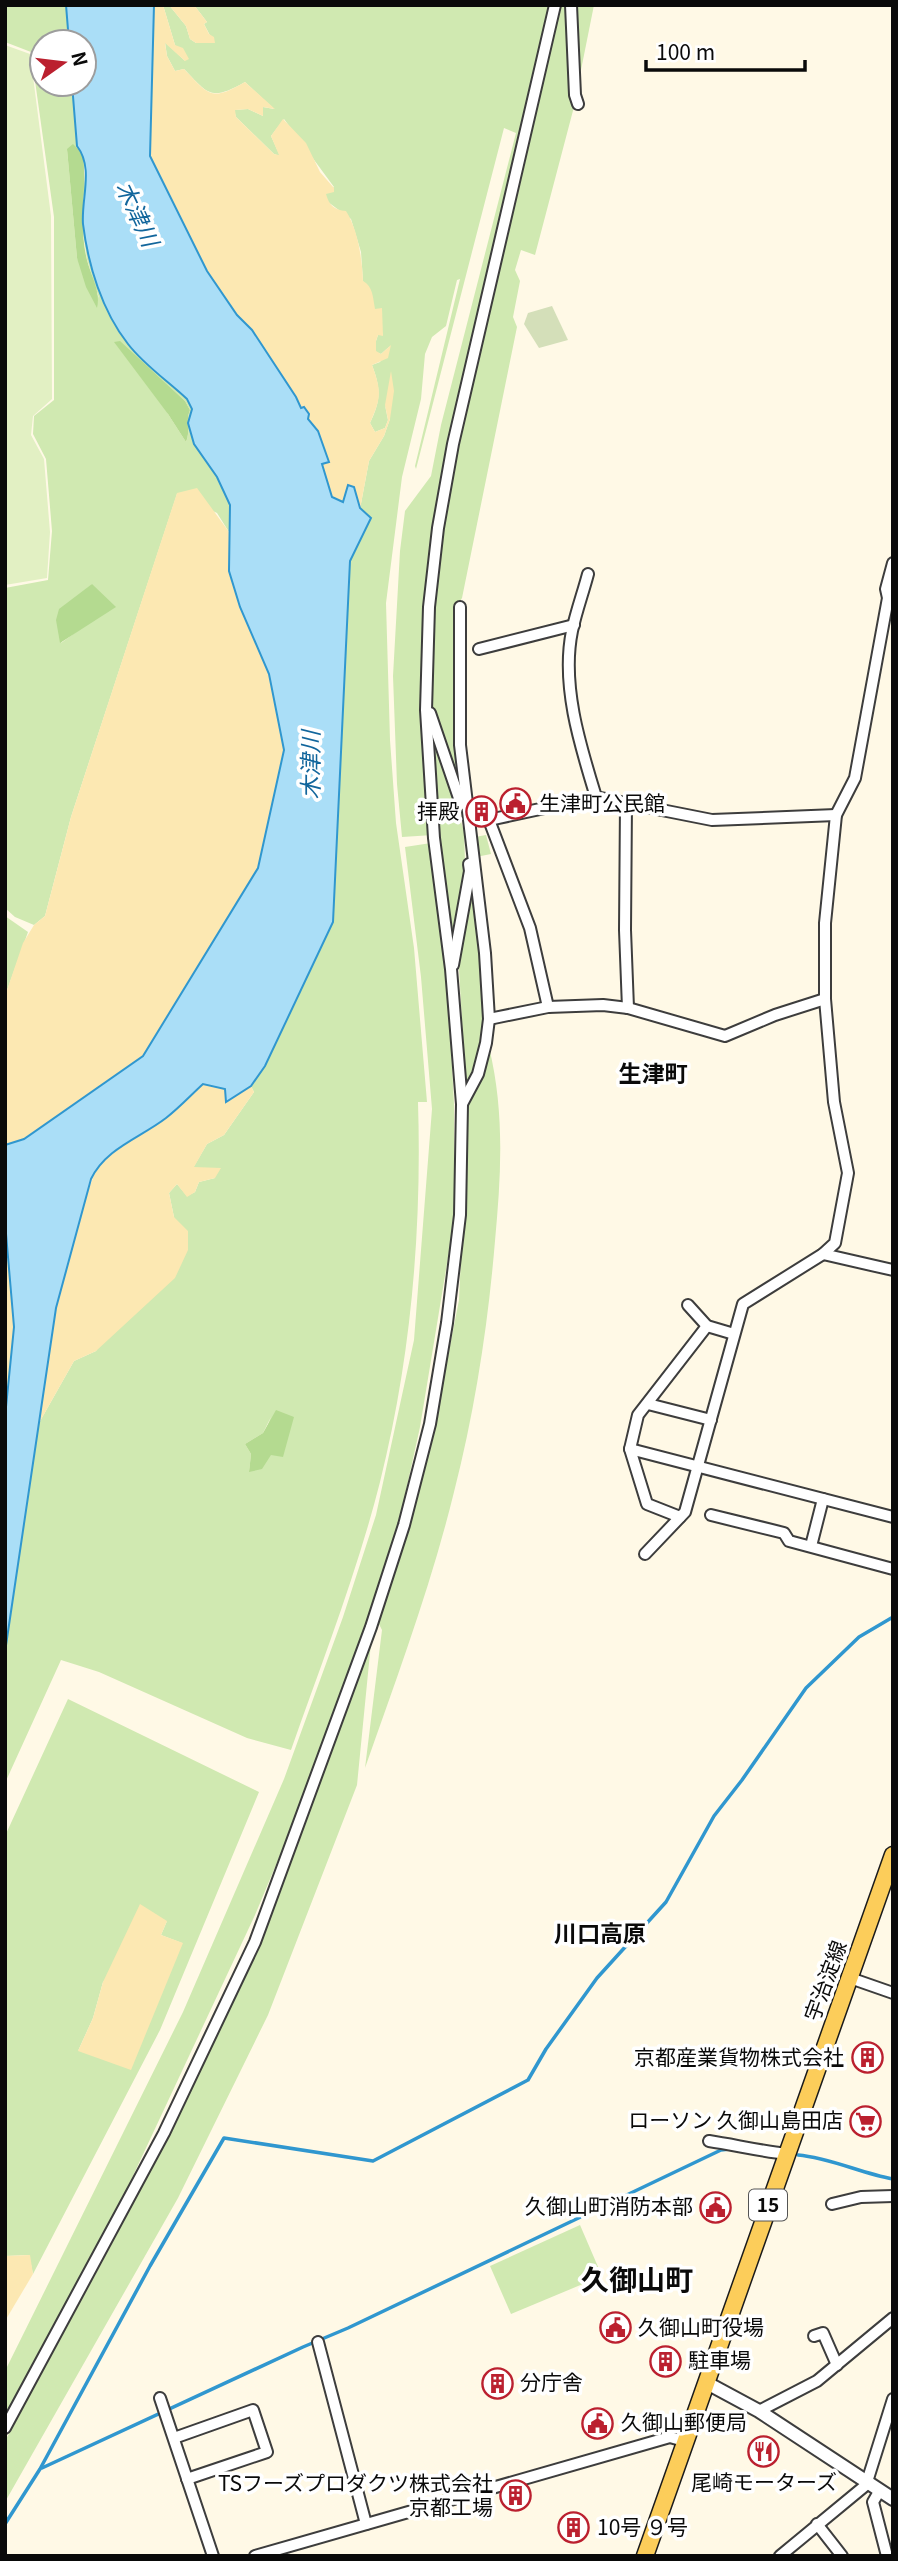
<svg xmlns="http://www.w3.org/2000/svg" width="898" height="2561" font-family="Georgia,'Noto Sans JP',serif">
  <rect width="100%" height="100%" fill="#fff9e6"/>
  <g fill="#d0e9b1" fill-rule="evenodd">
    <path d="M5 5H66L69 42H42V84H72L77 146 83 154 86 201 83 220 93 271 187 399 192 409 194 444 217 477 230 505 229 532 217 513 177 494 71 817 45 916 34 925 15 917 5 908V588L48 580 52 531 46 459 33 434 34 416 54 400V217L31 52 5 42ZM67 149 85 200 81 220 87 259 99 298 77 258ZM151 370 185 401 190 410C185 422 191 431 186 442L168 414ZM92 584 90 622 61 643Z"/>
    <path d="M163 5H169L186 26 190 39 196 43H214L204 24 207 22 194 5H554L450 430 434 525 429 571 433 835 402 837 397 784 393 676 400 551 405 511 431 476 441 425 516 133 504 128 416 469 415 466 460 279 457 280 446 326 432 337 425 354 421 399 402 477 386 603 390 740 396 823 414 948 427 1102H418C422 1229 411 1358 380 1482 357 1573 322 1662 291 1750L247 1738 99 1672 61 1660 5 1783V1652L39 1423 74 1361 96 1351 174 1217 169 1193 177 1184 187 1196 195 1192 199 1182 215 1178 206 1169 193 1168 207 1144 224 1135 254 1092 251 1086 265 1066 333 922 350 561 371 518 360 509 369 461 384 436 390 419 385 405 388 420 385 428 375 432 370 423C381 400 381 389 372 365L380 362 390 346 381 354 376 352V341L378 335H383L363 281 361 252 351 219 328 202 325 194 334 187 284 119 271 136 280 156 274 154 236 117 234 110 248 109 263 116V107L274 109 245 82C211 101 209 95 184 69L175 71 167 56 165 42 185 61 175 45ZM271 1417 249 1472 251 1454 245 1444 263 1433Z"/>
    <path d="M561 5H570L575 103 535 255 521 250 515 270 520 281 513 317 517 327 462 598 457 606 461 792 430 702 432 610 443 520 465 411 519 189Z"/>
    <path d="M575 5H594L577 90Z"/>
    <path d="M431 731 464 831 465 863 455 955 440 843Z"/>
    <path d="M486 835 491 854 476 857 475 837Z"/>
    <path d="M431 843 447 971 454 1104V1221L420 1427 400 1518 368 1622 309 1786 255 1915 102 2242 5 2419V2371L183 2012 284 1779 343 1617 376 1515 414 1340 432 1109 421 977 405 847Z"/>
    <path d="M473 876 486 1018 475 1072 466 1090 459 969Z"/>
    <path d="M5 916 28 932 5 996Z"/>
    <path d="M489 1047C505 1113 501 1175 495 1241 488 1325 475 1410 454 1492 431 1586 397 1677 365 1768L382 1630 377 1620 434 1427 459 1300 468 1105 481 1080Z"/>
    <path d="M371 1643 357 1785 268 2015 178 2198 5 2502V2441L115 2238 261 1941Z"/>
    <path d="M68 1699 259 1792 160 2030 33 2274 29 2255 5 2256V1836ZM167 1921 161 1935 182 1943 78 2051 93 2018 103 1982Z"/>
    <path d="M580 2225 602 2276 511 2314 490 2266Z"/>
  </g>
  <g fill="#b4da90">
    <path d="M73 144 83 154C87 190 78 224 87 260 91 276 101 291 97 308L86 287 77 258 67 149Z"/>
    <path d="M120 341 185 401 190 410C185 422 191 431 186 442L168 414 114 342Z"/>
    <path d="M92 584 116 607 60 643 56 620 59 609Z"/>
    <path d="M276 1410 294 1417 283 1457 271 1455 262 1469 249 1472 251 1454 245 1444 263 1433Z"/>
  </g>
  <g fill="#fce8b2">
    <path d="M154 5H163L175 45 183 48 189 59 185 61 165 43 167 56 175 71 184 69C209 95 211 102 245 82L275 109 263 107V116L248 109 235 110 236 117 274 154 279 155 271 136 283 119 306 143 320 172 334 188V192L326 194C329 205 334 210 346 211 358 230 362 258 363 281 373 286 373 298 375 309L382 308 383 336 378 335 376 341V351L381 354 391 345 388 358 372 365C382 392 381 398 370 423L375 432 385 428 388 420 385 405 391 371 394 391 390 419 384 436 369 461 360 509 354 487 348 485 343 502 332 497 322 464 329 462 318 431 301 408 296 397 252 330 237 315 207 271 150 156Z"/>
    <path d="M169 5H194L207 22 204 24 209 34 214 37 215 43H196L190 39 186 26Z"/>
    <path d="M197 488 229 532V571L240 607 269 674 284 750 258 868 143 1056 24 1139 5 1145V996L23 943 34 925 45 916 71 817 177 493Z"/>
    <path d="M203 1084 226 1089V1102L251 1086 254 1092 224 1135 207 1144 194 1167 221 1168 215 1178 199 1182 195 1192 187 1197 177 1184 169 1193 174 1217 188 1231V1250L175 1278 96 1351 74 1361 39 1423 56 1308 86 1196 98 1165 125 1143 166 1118Z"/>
    <path d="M5 1222 14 1327 5 1417Z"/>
    <path d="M140 1904 167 1921 161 1935 183 1943 131 2070 78 2051 93 2018 103 1982Z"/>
    <path d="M30 2255 33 2274 5 2321V2256Z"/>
  </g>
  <path fill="#d4dfb9" d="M552 306 568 340 539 348 524 324 528 313Z"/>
  <path fill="#e2f0c3" d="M5 45 30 54 31 61 51 216 52 399 33 416 31 435 44 459 50 532 47 578 5 585Z"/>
  <path fill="#aadef7" stroke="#3097cf" stroke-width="2" d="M66 5H154L150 156 207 271 237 315 252 330 296 397 301 408 304 407 309 414 308 419 318 431 329 462 322 464 332 497 343 502 348 485 354 487 360 508 371 518 350 561 333 922 265 1066 251 1086 226 1102 225 1089 203 1084C191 1095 179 1108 166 1118 140 1138 106 1148 91 1179L56 1308 5 1652V1417L14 1327 5 1222V1145L24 1139 143 1056 258 868 284 750 269 674 240 607 229 571 230 505 217 477 194 444 188 423 192 409 187 399C168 381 144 365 128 344 102 311 88 265 83 224 81 199 94 168 77 146L72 84H84V42H69Z"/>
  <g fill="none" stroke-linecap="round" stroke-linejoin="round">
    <g stroke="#3097cf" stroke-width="3.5">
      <path d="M798 2155C831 2158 860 2173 893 2179"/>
      <path d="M42 2468 303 2347 348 2328 721 2150 730 2149"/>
      <path d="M5 2524 40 2469 150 2266 224 2138 373 2161 528 2080 546 2049 597 1978 666 1902 714 1816 742 1780 806 1688 859 1637 893 1617"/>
    </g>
    <defs>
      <g id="minor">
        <path d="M571 5 575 95 578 104"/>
        <path d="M588 574C583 593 576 612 572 631 561 685 580 745 596 797"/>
        <path d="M460 607V745L485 953 489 1019 486 1043 478 1074 462 1104"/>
        <path d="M479 649 574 625"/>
        <path d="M430 713 461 804"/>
        <path d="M626 803 625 930 628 1008"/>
        <path d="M489 820 596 797 712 820 836 815"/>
        <path d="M489 820 530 928 548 1007"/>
        <path d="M453 965 470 871 469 864"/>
        <path d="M489 1019 548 1007 603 1005 628 1008 725 1036 775 1015 825 999"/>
        <path d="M823 1254 893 1270"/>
        <path d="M688 1305 707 1326 734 1334"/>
        <path d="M648 1404 711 1420"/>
        <path d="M630 1449 893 1517"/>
        <path d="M711 1515 784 1533 789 1541 893 1569"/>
        <path d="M680 1517 647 1504 630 1449 638 1415 707 1326"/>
        <path d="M811 1546 823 1499"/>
        <path d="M645 1554 685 1512 743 1304 823 1254 835 1243 848 1173 834 1102 825 999V923L836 815 855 778 888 598 886 589 893 563"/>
        <path d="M850 1978 893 1993"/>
        <path d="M709 2141C735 2145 760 2151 787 2154"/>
        <path d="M832 2204 861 2197 893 2196"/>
        <path d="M814 2336 823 2333 837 2365"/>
        <path d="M318 2342 366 2524"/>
        <path d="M160 2398 213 2556"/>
        <path d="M759 2411 817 2381 893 2318"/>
        <path d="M5 2428 164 2133 255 1942 371 1627 404 1525 430 1424 447 1323 460 1215 462 1104 451 969 434 838 426 710 429 607 438 528 453 444 555 5"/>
        <path d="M174 2438 253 2410 267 2452 187 2479"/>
        <path d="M880 2490 873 2502 887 2556"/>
        <path d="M817 2524 842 2556"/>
        <path d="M255 2556 670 2437 684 2441"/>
        <path d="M780 2556 866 2485 893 2399"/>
      </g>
      <path id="tertiary" d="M707 2383 759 2411 893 2499"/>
      <path id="primary" d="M645 2556 893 1855"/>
    </defs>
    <use href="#minor" stroke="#3d3d3d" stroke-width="14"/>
    <use href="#tertiary" stroke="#3d3d3d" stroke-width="16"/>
    <use href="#primary" stroke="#1b1b1b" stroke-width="19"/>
    <use href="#minor" stroke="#fff" stroke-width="10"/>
    <use href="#tertiary" stroke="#fff" stroke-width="12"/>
    <use href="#primary" stroke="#fccd5a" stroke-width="16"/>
  </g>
  <defs>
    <symbol id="civic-ring" viewBox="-11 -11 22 22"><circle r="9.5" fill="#fff" stroke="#bb202f" stroke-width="1.5"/><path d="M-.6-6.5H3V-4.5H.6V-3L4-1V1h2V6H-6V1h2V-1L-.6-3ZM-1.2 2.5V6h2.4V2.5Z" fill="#bb202f"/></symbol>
    <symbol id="building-ring" viewBox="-11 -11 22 22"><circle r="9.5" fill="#fff" stroke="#bb202f" stroke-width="1.5"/><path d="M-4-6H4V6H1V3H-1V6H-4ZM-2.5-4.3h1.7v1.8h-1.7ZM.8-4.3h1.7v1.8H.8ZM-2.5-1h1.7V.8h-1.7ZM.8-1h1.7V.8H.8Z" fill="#bb202f"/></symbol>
    <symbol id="supermarket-ring" viewBox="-11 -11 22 22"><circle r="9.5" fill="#fff" stroke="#bb202f" stroke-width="1.5"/><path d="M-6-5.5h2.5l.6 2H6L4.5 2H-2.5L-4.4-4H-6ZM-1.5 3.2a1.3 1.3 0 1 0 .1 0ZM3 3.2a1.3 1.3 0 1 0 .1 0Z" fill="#bb202f"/></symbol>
    <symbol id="restaurant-ring" viewBox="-11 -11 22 22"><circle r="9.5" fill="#fff" stroke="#bb202f" stroke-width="1.5"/><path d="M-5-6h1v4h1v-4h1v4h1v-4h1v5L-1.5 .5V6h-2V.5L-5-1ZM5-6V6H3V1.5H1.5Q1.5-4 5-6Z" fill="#bb202f"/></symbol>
  </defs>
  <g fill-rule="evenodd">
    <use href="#civic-ring" x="498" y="786" width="35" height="35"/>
    <use href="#building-ring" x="464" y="794" width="35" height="35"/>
    <use href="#building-ring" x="850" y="2040" width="35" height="35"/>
    <use href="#supermarket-ring" x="848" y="2104" width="35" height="35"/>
    <use href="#civic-ring" x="698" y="2190" width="35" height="35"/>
    <use href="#civic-ring" x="598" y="2310" width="35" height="35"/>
    <use href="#building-ring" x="648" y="2344" width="35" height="35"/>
    <use href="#building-ring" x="480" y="2366" width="35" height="35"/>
    <use href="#civic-ring" x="580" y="2406" width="35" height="35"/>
    <use href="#restaurant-ring" x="746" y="2434" width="35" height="35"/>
    <use href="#building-ring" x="498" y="2478" width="35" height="35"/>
    <use href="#building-ring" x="556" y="2510" width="35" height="35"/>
  </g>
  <g text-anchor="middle" stroke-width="7" stroke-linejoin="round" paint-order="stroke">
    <rect fill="#fff" stroke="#545454" stroke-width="2" x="749" y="2189.5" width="38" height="31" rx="5"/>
    <g font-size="19" font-weight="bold" fill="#0a0a0a">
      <text x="768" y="2212">15</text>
    </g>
    <g font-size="21" fill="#0a0a0a" stroke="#fff" text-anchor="start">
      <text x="539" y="811">生津町公民館</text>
      <text x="459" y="819" text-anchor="end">拝殿</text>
      <text x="844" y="2065" text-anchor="end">京都産業貨物株式会社</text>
      <text x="843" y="2128" text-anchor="end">ローソン 久御山島田店</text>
      <text x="693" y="2214" text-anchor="end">久御山町消防本部</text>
      <text x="638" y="2335">久御山町役場</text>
      <text x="688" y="2368">駐車場</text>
      <text x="520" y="2390">分庁舎</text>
      <text x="621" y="2430">久御山郵便局</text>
      <text x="764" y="2490" text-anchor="middle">尾崎モーターズ</text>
      <text x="493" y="2491" text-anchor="end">TSフーズプロダクツ株式会社<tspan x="493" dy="24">京都工場</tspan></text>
      <text x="597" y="2535">10号 ９号</text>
    </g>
    <g font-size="21" fill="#0a0a0a" stroke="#fff">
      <text transform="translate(826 1981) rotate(-70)" y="7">宇治淀線</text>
    </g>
    <g font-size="23" font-style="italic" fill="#12669c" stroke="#fff">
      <text transform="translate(137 214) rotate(65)" y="8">木津川</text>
      <text transform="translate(311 765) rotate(-90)" y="8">木津川</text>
    </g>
    <g font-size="23" font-weight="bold" fill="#0a0a0a" stroke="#fff">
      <text x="653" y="1082">生津町</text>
      <text x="600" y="1942">川口高原</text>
    </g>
    <g font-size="28" font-weight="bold" fill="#0a0a0a" stroke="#fff">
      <text x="637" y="2290">久御山町</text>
    </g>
  </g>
  <rect width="898" height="2561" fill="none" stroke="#0a0a0a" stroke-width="14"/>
  <g transform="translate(63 63) rotate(76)"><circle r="33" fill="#ffffff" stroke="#9d9d9d" stroke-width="2"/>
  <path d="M0-5L12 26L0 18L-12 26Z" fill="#bb202f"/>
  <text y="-10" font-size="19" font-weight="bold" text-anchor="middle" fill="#0a0a0a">N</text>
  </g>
  <path d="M646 60v10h159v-10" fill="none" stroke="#0a0a0a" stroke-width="3.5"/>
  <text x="656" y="60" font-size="21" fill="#0a0a0a" stroke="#ffffff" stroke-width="5" paint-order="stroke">100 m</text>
</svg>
